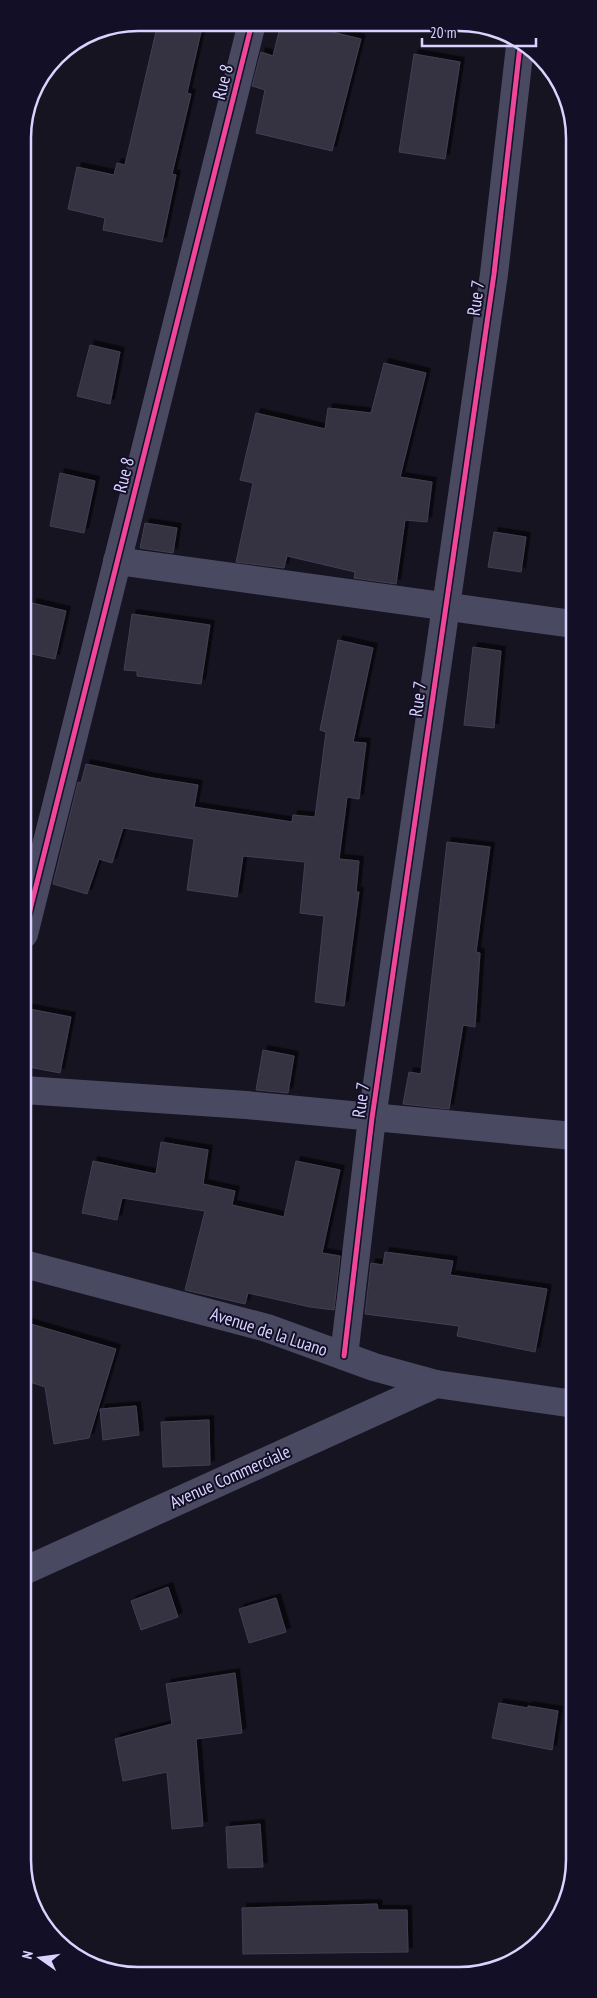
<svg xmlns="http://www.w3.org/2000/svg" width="597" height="1998" font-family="'PT Sans Narrow',sans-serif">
  <defs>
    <filter id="shadow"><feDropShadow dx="4.5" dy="-4.5" stdDeviation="0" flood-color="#0009"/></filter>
  </defs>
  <rect width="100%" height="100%" fill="#161421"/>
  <g fill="#343243" stroke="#433f54" filter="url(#shadow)">
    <path d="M158 23H203L187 93 191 94 172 174 176 175 162 242 103 230 105 218 68 209 77 167 114 175 117 163 125 165Z"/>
    <path d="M281 23 299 24 361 39 332 151 256 133 265 90 252 86 261 52 273 56Z"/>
    <path d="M414 54 460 62 445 159 399 152Z"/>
    <path d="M90 345 120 352 110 404 77 396Z"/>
    <path d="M384 363 426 373 400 477 432 482 427 522 405 520 396 584 354 578 355 572 287 556 284 568 236 562 253 483 240 480 256 413 325 429 328 408 371 413Z"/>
    <path d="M60 473 95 481 84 533 50 526Z"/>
    <path d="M145 523 177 528 173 553 140 548Z"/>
    <path d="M494 532 526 537 521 572 488 567Z"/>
    <path d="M32 603 66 611 55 659 23 652V641Z"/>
    <path d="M132 614 210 625 201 684 137 676V671L124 670Z"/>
    <path d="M338 640 373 648 353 742 366 743 359 799 347 797 339 859 359 861 356 892H359L344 1006 315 1002 324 916 300 913 305 862 243 856 237 897 187 890 194 839 123 828 112 863 99 859 87 894 53 884 78 782 81 783 86 764 153 778 198 785 194 807 292 822 293 815 315 817 326 732 320 730Z"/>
    <path d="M473 647 501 651 494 728 464 725Z"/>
    <path d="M447 842 490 847 476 952 480 953 475 1027 463 1025 449 1109 403 1104 409 1072 421 1074Z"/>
    <path d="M24 1008 71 1017 60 1073 24 1066Z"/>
    <path d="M263 1050 294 1056 288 1093 256 1090Z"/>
    <path d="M161 1142 208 1150 203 1184 235 1191 232 1205 284 1217 296 1161 340 1170 322 1253 340 1256 334 1310 310 1307 248 1293 245 1304 185 1290 205 1211 122 1198 117 1220 82 1213 93 1161 156 1174Z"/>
    <path d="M385 1252 453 1261 450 1275 547 1289 535 1352 457 1336 459 1326 365 1314 371 1263 383 1265Z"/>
    <path d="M24 1322 116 1349 89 1438 54 1444 45 1387 24 1380Z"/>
    <path d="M136 1406 139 1435 103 1440 100 1409Z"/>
    <path d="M209 1420 210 1465 163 1467 161 1422Z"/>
    <path d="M168 1587 178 1617 141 1630 131 1601Z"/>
    <path d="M276 1598 286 1632 249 1643 239 1609Z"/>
    <path d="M235 1673 242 1733 196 1739 203 1826 172 1829 167 1772 123 1781 115 1739 172 1724 166 1684Z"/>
    <path d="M499 1703 528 1708V1706L558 1711 552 1750 492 1738Z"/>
    <path d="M260 1824 263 1867 228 1868 226 1827Z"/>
    <path d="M377 1904 378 1910H407L408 1952 243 1954 242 1908Z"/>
  </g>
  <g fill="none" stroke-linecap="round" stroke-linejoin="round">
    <g stroke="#4a4962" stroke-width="28">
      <path d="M117 561 573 624"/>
      <path d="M24 934 252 23"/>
      <path d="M24 1090 246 1105 573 1136"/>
      <path d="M24 1264 267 1328 374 1367 436 1384 574 1404"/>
      <path d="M344 1356 372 1118 494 274 520 46"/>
      <path d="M24 1571 436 1384"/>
    </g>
    <defs>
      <g id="cycleway">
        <path d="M24 934 252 23"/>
        <path d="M344 1356 372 1118 494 274 520 46"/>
      </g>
    </defs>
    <use href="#cycleway" stroke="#130f26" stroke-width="8"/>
    <use href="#cycleway" stroke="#ed469a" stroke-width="5"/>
  </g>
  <g text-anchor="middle" stroke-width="4" stroke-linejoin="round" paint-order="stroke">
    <g font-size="18" fill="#d9d4ff" stroke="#130f26">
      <text transform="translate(223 82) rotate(-76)" y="6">Rue 8</text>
      <text transform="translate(476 298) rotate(-82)" y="6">Rue 7</text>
      <text transform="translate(124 475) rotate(-76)" y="6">Rue 8</text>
      <text transform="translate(418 699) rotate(-82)" y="6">Rue 7</text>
      <text transform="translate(361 1100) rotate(-82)" y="6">Rue 7</text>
      <text transform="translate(269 1332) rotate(18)" y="6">Avenue de la Luano</text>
      <text transform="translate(230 1477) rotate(-24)" y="6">Avenue Commerciale</text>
    </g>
  </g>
  <path d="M0 0H597V1998H0ZM138 31H459A107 107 0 0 1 566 138V1860A107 107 0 0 1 459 1967H138A107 107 0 0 1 31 1860V138A107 107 0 0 1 138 31Z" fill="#130f26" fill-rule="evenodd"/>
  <path fill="none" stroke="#d9d4ff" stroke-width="2.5" d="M138 31H459A107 107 0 0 1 566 138V1860A107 107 0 0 1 459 1967H138A107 107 0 0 1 31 1860V138A107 107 0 0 1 138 31Z"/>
  <g transform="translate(40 1958) rotate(284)" stroke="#130f26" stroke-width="4" paint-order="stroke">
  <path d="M0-4L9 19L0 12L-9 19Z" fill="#d9d4ff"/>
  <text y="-8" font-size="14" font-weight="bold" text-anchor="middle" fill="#d9d4ff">N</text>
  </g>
  <path d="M422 38v8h114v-8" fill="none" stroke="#d9d4ff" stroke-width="2.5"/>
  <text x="430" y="38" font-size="15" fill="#d9d4ff" stroke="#130f26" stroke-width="4" paint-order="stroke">20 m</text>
</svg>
